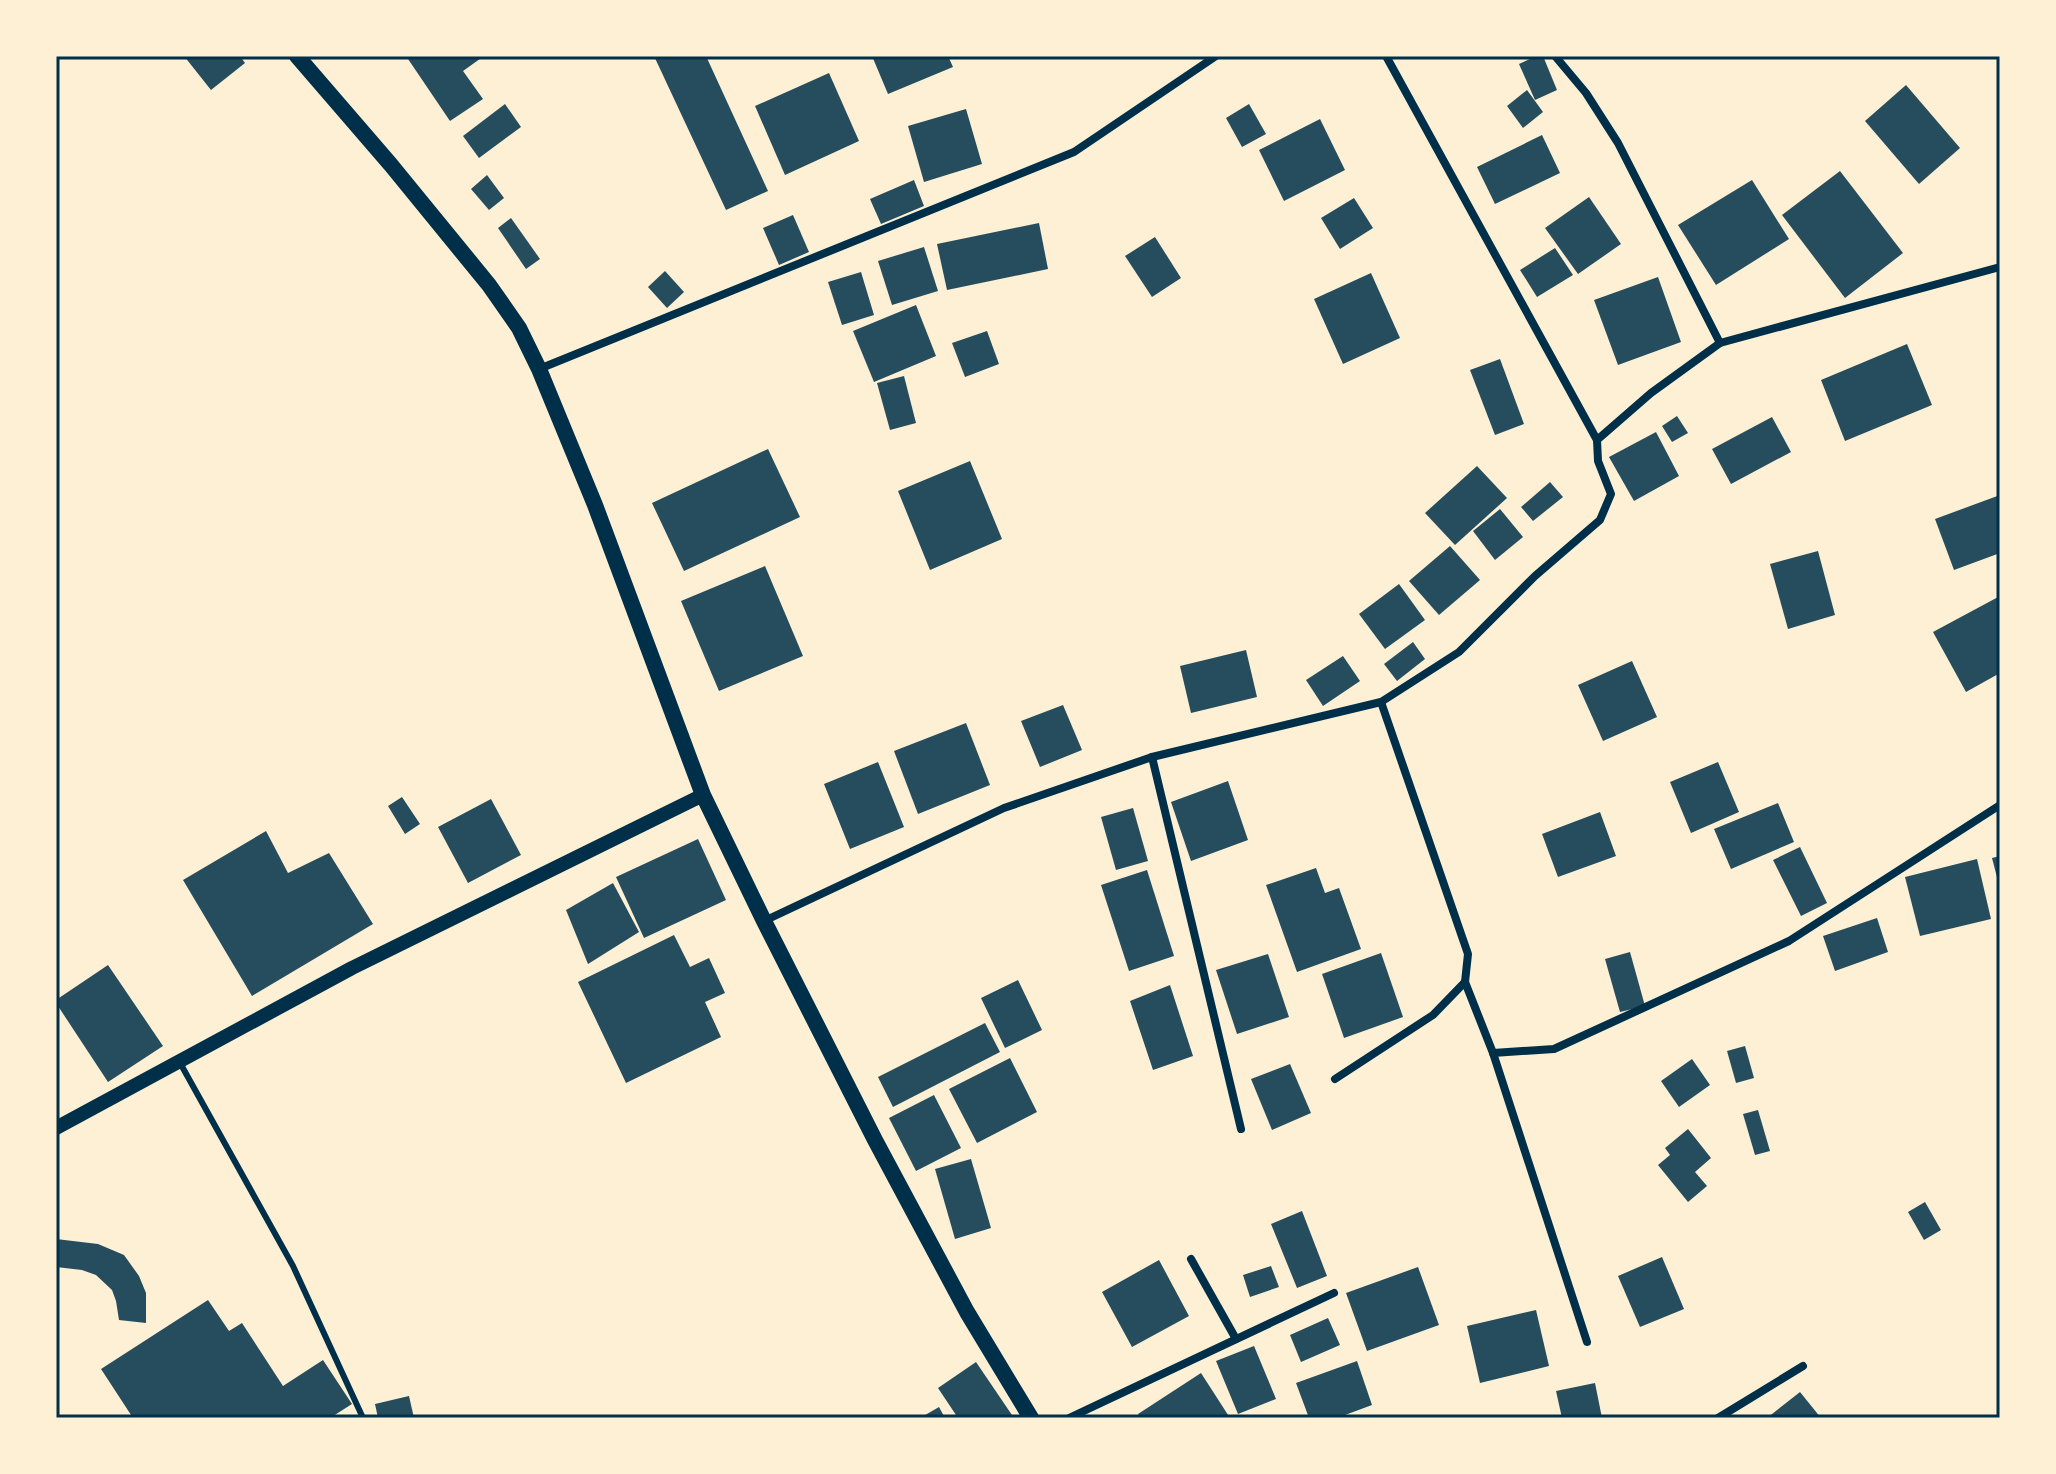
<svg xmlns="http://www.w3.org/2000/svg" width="2056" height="1474" font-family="Poppins,sans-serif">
  <rect width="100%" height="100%" fill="#fdf0d5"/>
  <g fill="#264d5e">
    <path d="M184 56H240L245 63 211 90Z"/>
    <path d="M406 56H484L463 71 483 99 450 121Z"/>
    <path d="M654 56H706L768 191 726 210Z"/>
    <path d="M872 56H948L953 67 888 94Z"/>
    <path d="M1536 56H1543L1557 90 1535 100 1519 64Z"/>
    <path d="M829 73 859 141 785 175 755 106Z"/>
    <path d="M1906 85 1960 148 1919 184 1865 121Z"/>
    <path d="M1527 90 1543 112 1523 128 1507 106Z"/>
    <path d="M505 104 521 127 479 158 463 136Z"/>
    <path d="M1249 104 1266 134 1242 147 1226 118Z"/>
    <path d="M966 109 982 164 924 182 908 126Z"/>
    <path d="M1320 119 1345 170 1284 201 1259 150Z"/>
    <path d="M1542 135 1560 173 1495 204 1477 167Z"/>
    <path d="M1840 171 1903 253 1845 298 1782 215Z"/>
    <path d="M487 175 504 198 489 210 471 189Z"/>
    <path d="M914 180 924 206 881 224 870 199Z"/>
    <path d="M1752 180 1789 239 1716 285 1678 225Z"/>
    <path d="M1589 197 1621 244 1578 274 1545 228Z"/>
    <path d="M1354 198 1373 228 1340 249 1321 218Z"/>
    <path d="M793 215 809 252 779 265 763 228Z"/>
    <path d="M511 218 540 259 526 269 498 228Z"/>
    <path d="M1039 223 1048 269 947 290 937 244Z"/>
    <path d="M1155 237 1181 278 1152 297 1125 256Z"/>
    <path d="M924 247 938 291 892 305 878 261Z"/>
    <path d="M1555 248 1573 275 1537 297 1520 270Z"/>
    <path d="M665 271 684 292 667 308 648 287Z"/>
    <path d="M861 272 874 315 842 325 828 282Z"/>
    <path d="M1371 273 1400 338 1343 364 1314 299Z"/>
    <path d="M1658 277 1681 342 1618 365 1594 300Z"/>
    <path d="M916 305 936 356 874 382 853 331Z"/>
    <path d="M987 331 999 364 965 377 952 343Z"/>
    <path d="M1907 344 1932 405 1845 441 1821 380Z"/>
    <path d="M1500 359 1524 424 1495 435 1470 370Z"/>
    <path d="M904 376 916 423 890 430 877 383Z"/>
    <path d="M1677 416 1688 433 1672 442 1662 426Z"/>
    <path d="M1772 417 1791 452 1731 484 1712 449Z"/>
    <path d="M1656 432 1679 476 1634 501 1609 457Z"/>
    <path d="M768 449 800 517 684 571 652 503Z"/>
    <path d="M970 461 1002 539 930 570 898 491Z"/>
    <path d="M1477 466 1507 498 1455 545 1425 513Z"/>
    <path d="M1550 482 1563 497 1533 521 1521 507Z"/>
    <path d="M2000 495V553L1954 570 1935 519Z"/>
    <path d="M1500 509 1523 537 1495 560 1473 531Z"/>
    <path d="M1450 546 1480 580 1439 615 1409 581Z"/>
    <path d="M1818 551 1835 615 1788 629 1770 564Z"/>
    <path d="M765 566 803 656 719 691 681 601Z"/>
    <path d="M1399 584 1425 620 1385 649 1359 614Z"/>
    <path d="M2000 596V673L1966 692 1933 632Z"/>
    <path d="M1413 642 1425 659 1397 681 1384 664Z"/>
    <path d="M1246 650 1257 697 1191 713 1180 666Z"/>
    <path d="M1343 656 1360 681 1323 706 1306 680Z"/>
    <path d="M1632 661 1657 717 1603 741 1578 685Z"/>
    <path d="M1063 705 1082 750 1040 767 1021 721Z"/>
    <path d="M966 723 990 785 918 814 894 751Z"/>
    <path d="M878 762 904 827 850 849 824 784Z"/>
    <path d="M1718 762 1739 812 1691 833 1670 782Z"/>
    <path d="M1228 781 1248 840 1191 861 1171 802Z"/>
    <path d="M402 797 420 824 405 834 388 806Z"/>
    <path d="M491 799 521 855 468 883 438 827Z"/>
    <path d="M1778 803 1794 842 1731 869 1714 829Z"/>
    <path d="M1133 808 1148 861 1116 870 1101 817Z"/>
    <path d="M1600 812 1616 856 1558 877 1542 834Z"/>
    <path d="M266 831 288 873 329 853 373 924 252 996 183 880Z"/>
    <path d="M698 839 726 900 644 938 616 877Z"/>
    <path d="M1800 847 1827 903 1801 916 1773 860Z"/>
    <path d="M2000 856V885H1999L1992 858Z"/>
    <path d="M1977 859 1991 919 1920 936 1905 877Z"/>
    <path d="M1316 868 1325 893 1339 888 1361 949 1297 972 1266 885Z"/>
    <path d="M1147 870 1174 956 1129 971 1101 885Z"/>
    <path d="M613 883 639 932 588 964 566 910Z"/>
    <path d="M1877 918 1888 952 1835 971 1823 936Z"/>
    <path d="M674 935 690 967 709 958 725 993 705 1002 721 1037 626 1083 578 982Z"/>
    <path d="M1630 952 1645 1006 1620 1012 1605 959Z"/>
    <path d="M1381 953 1403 1017 1344 1038 1322 974Z"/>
    <path d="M1268 954 1289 1017 1237 1034 1216 970Z"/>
    <path d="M108 965 163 1046 108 1082 56 1003V1000Z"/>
    <path d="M1018 980 1042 1030 1005 1048 981 998Z"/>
    <path d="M1170 985 1193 1056 1153 1070 1130 1001Z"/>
    <path d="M985 1023 1000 1052 893 1107 878 1077Z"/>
    <path d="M1745 1046 1754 1078 1736 1083 1727 1051Z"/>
    <path d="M1010 1058 1037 1112 977 1143 949 1089Z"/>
    <path d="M1692 1059 1710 1085 1679 1107 1661 1081Z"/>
    <path d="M1290 1064 1311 1113 1272 1130 1251 1079Z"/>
    <path d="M934 1095 961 1148 916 1171 889 1118Z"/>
    <path d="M1758 1110 1770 1151 1755 1155 1743 1114Z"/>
    <path d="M1688 1129 1711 1158 1695 1172 1707 1186 1688 1202 1658 1165 1670 1155 1665 1148Z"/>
    <path d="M971 1159 991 1228 955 1239 935 1169Z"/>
    <path d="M1925 1202 1941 1230 1924 1240 1908 1212Z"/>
    <path d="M1302 1211 1327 1276 1297 1288 1271 1224Z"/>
    <path d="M56 1239 98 1244 124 1255 139 1276 146 1293V1323L119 1320 116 1301 112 1290 96 1275 82 1270 56 1267Z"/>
    <path d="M1662 1257 1684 1309 1640 1327 1618 1276Z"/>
    <path d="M1159 1260 1189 1316 1132 1347 1102 1292Z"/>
    <path d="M1271 1266 1279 1287 1250 1297 1243 1275Z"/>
    <path d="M1418 1267 1439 1325 1367 1351 1346 1293Z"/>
    <path d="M208 1300 229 1331 242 1323 283 1386 323 1360 352 1404 330 1418H133L101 1369Z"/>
    <path d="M1536 1310 1549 1366 1480 1383 1467 1326Z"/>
    <path d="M1328 1318 1340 1345 1301 1362 1290 1335Z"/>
    <path d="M1254 1346 1276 1399 1238 1414 1216 1361Z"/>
    <path d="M1357 1361 1372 1405 1337 1418H1309L1296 1383Z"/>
    <path d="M976 1362 1014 1418H958L938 1388Z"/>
    <path d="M1201 1373 1230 1418H1140L1138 1414Z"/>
    <path d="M1595 1383 1602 1418H1562L1556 1391Z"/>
    <path d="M1800 1392 1821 1418H1767Z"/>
    <path d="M409 1396 414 1418H378L375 1404Z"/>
    <path d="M939 1407 945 1418H920Z"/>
  </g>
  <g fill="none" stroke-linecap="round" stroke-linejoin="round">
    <path stroke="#003049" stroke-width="6" d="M179 1061 293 1266 363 1418"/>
    <g stroke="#003049" stroke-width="8">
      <path d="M1386 56 1597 440"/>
      <path d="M1555 56 1586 93 1618 143 1720 343"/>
      <path d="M539 369 1074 152 1216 56"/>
      <path d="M1152 757 1241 1129"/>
      <path d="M764 921 1004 808 1152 757 1381 702 1459 652 1535 576 1600 520 1611 494 1598 461 1597 440 1651 393 1720 343 2000 267"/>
      <path d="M1465 982 1493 1053 1587 1342"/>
      <path d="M1493 1053 1554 1049 1789 941 2000 805"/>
      <path d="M1335 1079 1433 1015 1465 982 1468 954 1381 702"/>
      <path d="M1191 1259 1236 1339"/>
      <path d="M1069 1418 1334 1293"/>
      <path d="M1718 1418 1803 1366"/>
    </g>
    <path stroke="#003049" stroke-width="14" d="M56 1128 352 968 703 795"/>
    <path stroke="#003049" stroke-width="16" d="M297 56 391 165 489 285 519 328 539 369 595 505 703 795 764 921 875 1140 967 1312 1031 1418"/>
  </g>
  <rect width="2056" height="1474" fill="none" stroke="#fdf0d5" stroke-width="116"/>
  <rect x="58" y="58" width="1940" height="1358" fill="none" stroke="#003049" stroke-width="3"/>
</svg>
